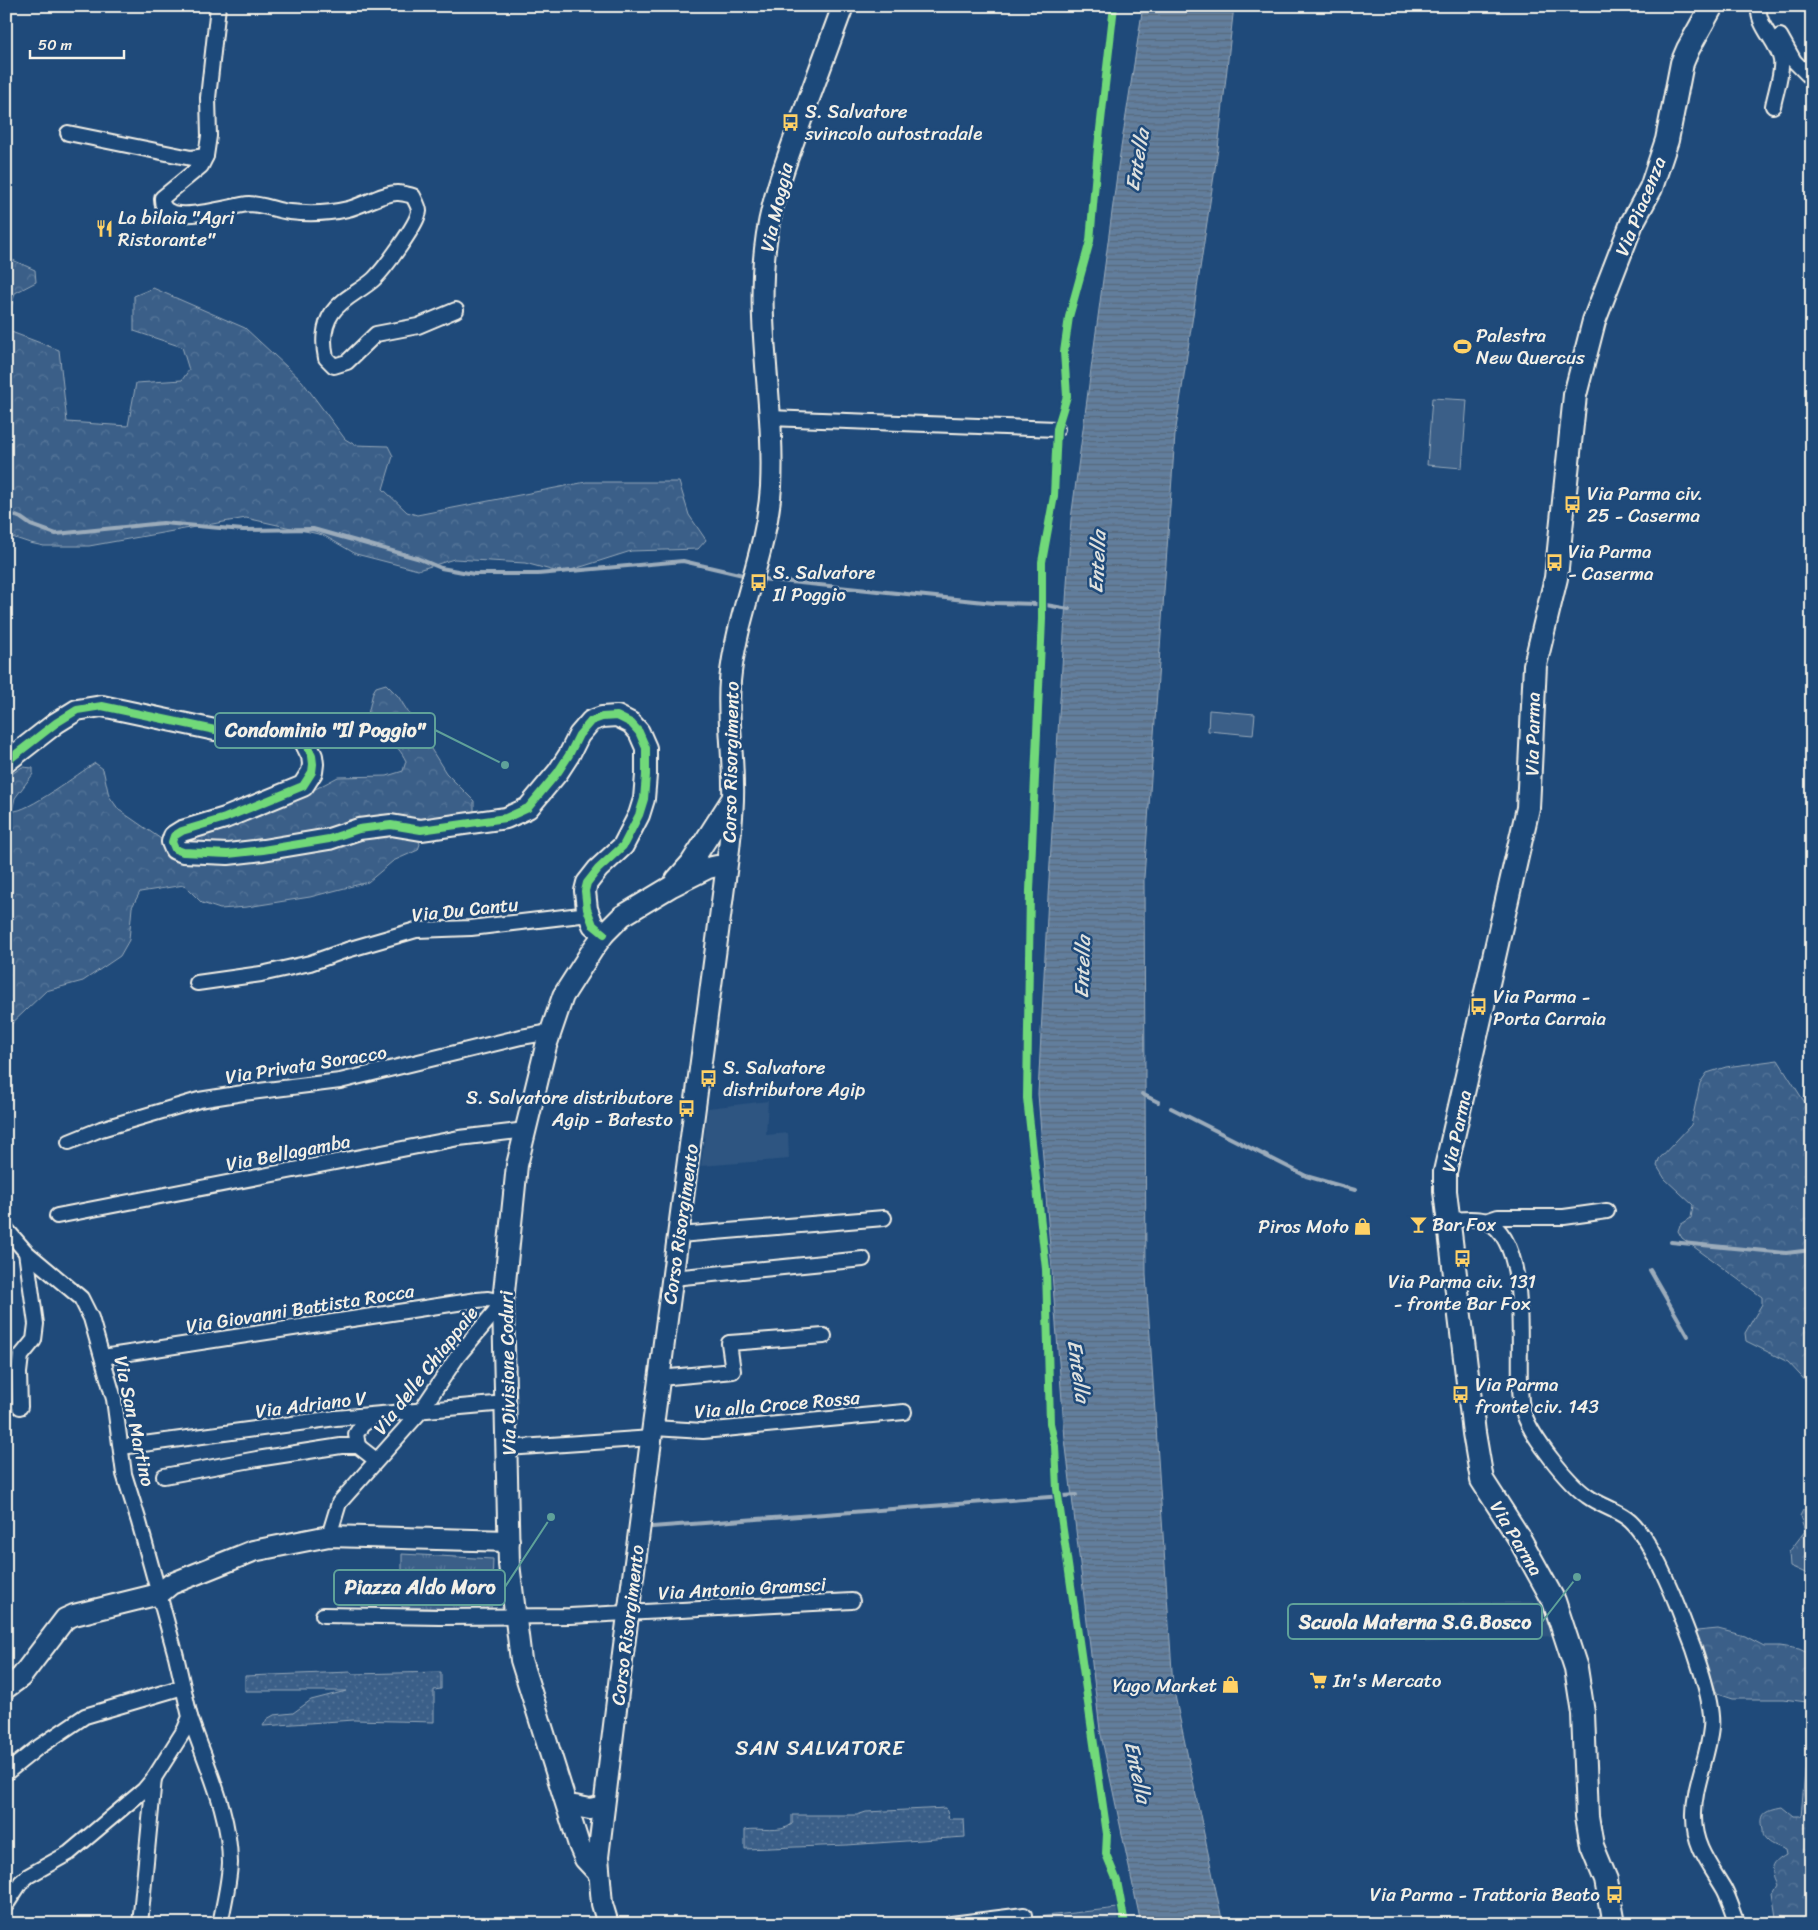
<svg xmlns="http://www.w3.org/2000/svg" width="1818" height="1930" font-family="Sriracha,sans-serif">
  <defs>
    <pattern id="grass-dots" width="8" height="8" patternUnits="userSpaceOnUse" patternTransform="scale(1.25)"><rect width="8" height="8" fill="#3a5f88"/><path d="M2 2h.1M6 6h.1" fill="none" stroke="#577699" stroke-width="1.8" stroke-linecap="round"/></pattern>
    <pattern id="forest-crowns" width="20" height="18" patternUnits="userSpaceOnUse" patternTransform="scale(1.25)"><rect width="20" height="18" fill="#3a5f88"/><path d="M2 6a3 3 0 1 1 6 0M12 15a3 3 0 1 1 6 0" fill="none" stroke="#577699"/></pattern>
    <pattern id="park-tufts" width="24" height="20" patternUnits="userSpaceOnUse" patternTransform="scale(1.25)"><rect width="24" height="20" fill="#3a5f88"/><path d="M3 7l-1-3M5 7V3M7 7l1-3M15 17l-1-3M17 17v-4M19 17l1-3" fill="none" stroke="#577699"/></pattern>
    <pattern id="water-rules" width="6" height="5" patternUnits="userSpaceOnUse" patternTransform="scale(1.25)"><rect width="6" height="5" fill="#627e9d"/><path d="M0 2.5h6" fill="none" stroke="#58687a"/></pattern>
  </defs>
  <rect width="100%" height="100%" fill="#1f4a7a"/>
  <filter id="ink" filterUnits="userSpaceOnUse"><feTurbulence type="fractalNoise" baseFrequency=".02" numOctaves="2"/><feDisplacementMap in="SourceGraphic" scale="10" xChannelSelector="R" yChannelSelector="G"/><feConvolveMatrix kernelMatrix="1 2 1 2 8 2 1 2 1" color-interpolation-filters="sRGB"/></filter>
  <g filter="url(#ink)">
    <g fill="#2d5581">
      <path d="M768 1101 766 1135 788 1133 789 1159 701 1166 708 1108Z"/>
      <path d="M1481 1602H1541L1553 1636 1425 1643 1423 1603Z"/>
    </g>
    <g fill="url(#grass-dots)" stroke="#97a8b8">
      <path d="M351 1672 352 1674 441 1672V1689L434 1690V1722L354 1720 263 1726 267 1719 274 1715 293 1713 311 1700 346 1691H245V1676Z"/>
      <path d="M946 1808 949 1819H964L965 1837 847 1845 745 1849V1830C760 1827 780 1834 792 1824V1815H857L866 1812Z"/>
    </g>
    <g fill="url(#forest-crowns)" stroke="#97a8b8">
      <path d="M6 257 35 270 36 282 15 293 6 327Z"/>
      <path d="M153 288 245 328 302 381 345 439 355 445 388 446 393 456 383 489 407 512 417 515 586 482H679L689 515 706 540 698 549 631 551 562 573 525 563 454 559 418 570 356 554 323 535 246 518 89 546H44L30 543 6 535V330L59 350 67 422 128 426 136 383 182 380 189 370 182 347 134 331V296Z"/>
      <path d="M386 684 398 696 446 773 474 801V818L314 837 240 848 193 846 189 841 196 832 287 804 338 777 387 776 403 771 406 761C396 741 388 741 368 737L364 732 373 692 376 687Z"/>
      <path d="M95 763 103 769 109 796 119 810 164 841 172 854 199 864H216L260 858 377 833 418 839 420 844 418 850 393 861 368 882 310 897 247 907 220 909 202 903 184 885 140 892 132 907 129 940 120 956 83 981 46 991 6 1029V778L22 767 33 768V774L15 798 12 811C27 813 79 773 95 763Z"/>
      <path d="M1778 1060 1812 1114V1388L1788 1362 1746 1341 1745 1333 1762 1304V1297L1682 1238 1678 1231 1680 1225 1691 1218 1693 1205 1665 1179 1657 1166 1659 1159 1691 1125 1700 1083 1707 1073 1726 1067Z"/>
      <path d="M1812 1508V1576L1790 1566 1789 1552 1805 1531 1800 1516 1803 1510Z"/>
      <path d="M1718 1629 1745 1636 1764 1646H1780L1799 1649 1812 1655V1714L1807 1702 1783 1699H1732L1717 1694 1697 1634V1631Z"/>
      <path d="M1812 1735V1924H1777L1772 1893 1777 1884C1769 1869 1772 1863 1786 1855L1785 1850C1779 1847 1771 1845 1767 1841 1763 1838 1763 1834 1763 1830 1759 1813 1766 1810 1782 1807L1793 1816H1801L1805 1772Z"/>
    </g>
    <path fill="url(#park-tufts)" stroke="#97a8b8" d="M402 1554 493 1559 491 1610 402 1607Z"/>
    <g fill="#3a5f88" stroke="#97a8b8">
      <path d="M1432 398 1467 400 1462 468 1427 465Z"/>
      <path d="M1209 710 1255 714 1253 735 1208 731Z"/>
      <path d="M1118 1908 1120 1924H1010V1920Z"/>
    </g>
    <path fill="url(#water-rules)" stroke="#9cacbb" d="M1143 6H1234L1218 149 1175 435 1144 878 1146 1275 1173 1686 1223 1924H1141L1100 1730 1065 1439 1038 1094 1048 896 1071 519 1118 167Z"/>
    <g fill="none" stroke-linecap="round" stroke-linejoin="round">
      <g stroke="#9cacbb" stroke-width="4">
        <path d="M6 512 21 518 31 525 56 534 163 523 243 530 313 529 417 558 441 568 474 574H538L683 561 743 575"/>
        <path d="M761 579 994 603 1038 604"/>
        <path d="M1046 605 1069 609"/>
        <path d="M1142 1094 1158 1102"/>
        <path d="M1171 1108 1306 1176 1355 1190"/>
        <path d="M1671 1242 1786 1253 1812 1250"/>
        <path d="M1650 1270 1688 1336"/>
        <path d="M652 1527 1076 1495"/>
      </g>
      <defs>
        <g id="street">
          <path d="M218 6 208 98 209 136 206 156 201 166 162 198C160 230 231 205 249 204 263 204 277 211 290 212 308 214 331 213 348 209 361 206 386 192 398 193 403 193 409 195 413 196 415 200 419 207 419 211 418 224 384 269 374 279 361 291 342 298 332 313 323 326 323 344 326 358L334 366 347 362 376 334 418 326 456 310"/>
          <path d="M1759 6C1756 25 1778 42 1781 60 1783 72 1775 94 1773 106"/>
          <path d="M1780 36 1794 61 1812 79"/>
          <path d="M68 133 191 158 206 156"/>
          <path d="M769 418 1057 429"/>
          <path d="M197 983 261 974 310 963 347 950 416 930 471 928 589 914"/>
          <path d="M69 1142 101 1129 199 1100 243 1093 340 1081 521 1037 551 1032"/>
          <path d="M57 1216 459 1138 526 1130"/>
          <path d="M1448 1220C1459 1220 1476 1217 1486 1221 1529 1240 1518 1340 1520 1381 1520 1391 1520 1404 1524 1414 1532 1437 1567 1482 1587 1496 1599 1505 1615 1509 1627 1518 1649 1534 1674 1596 1684 1623 1694 1647 1714 1703 1711 1728 1708 1758 1693 1787 1694 1817 1694 1847 1710 1865 1724 1889 1730 1900 1733 1912 1738 1924"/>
          <path d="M1486 1221 1498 1217H1564L1607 1211"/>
          <path d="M6 1229 26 1252 81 1298 91 1318 114 1399 124 1474 139 1522 176 1656 190 1717 185 1729 154 1778 144 1790 69 1853 28 1876 21 1882 6 1905"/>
          <path d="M679 1235 884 1218"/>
          <path d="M673 1278 863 1259"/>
          <path d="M103 1357 477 1300 488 1299 503 1302 457 1357 420 1412 339 1503 329 1536"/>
          <path d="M660 1378 733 1371 729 1343 824 1336"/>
          <path d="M20 1407 19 1373 21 1356 34 1340 36 1324 26 1252"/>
          <path d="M654 1428 703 1431 904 1412"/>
          <path d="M358 1446 356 1434 362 1425 376 1415"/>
          <path d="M121 1447 336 1418 506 1403"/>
          <path d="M507 1448 652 1438"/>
          <path d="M164 1476 257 1459 341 1446H358L376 1460"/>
          <path d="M323 1615 440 1617 570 1616 852 1601"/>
          <path d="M190 1717C206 1765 230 1812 230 1863 229 1884 224 1904 220 1924"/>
          <path d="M6 1773 36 1749 85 1716 183 1687"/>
          <path d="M140 1924 154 1778"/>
          <path d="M951 1924 1024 1915"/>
        </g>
        <g id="secondary">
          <path d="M6 762 56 723 77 710 102 706 215 730 268 732 278 729 287 730 297 734 304 740 312 756 313 764 312 772 303 786 225 818 182 831 174 836 172 842 175 849 183 852 228 854 263 850 329 839 359 829 391 825 421 830 506 818 528 808 558 772 569 755 579 735 591 721 602 717 617 716 631 723 639 732 646 748V775L644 799 639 815 623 846 598 869 587 883 585 891 587 909 593 925 604 934"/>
          <path d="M676 880 691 863 732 799"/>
          <path d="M6 1688 21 1677 65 1619 74 1615 159 1594 171 1584 253 1551 329 1536 509 1541"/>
          <path d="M575 1806 590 1809 604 1806"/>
          <path d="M598 1873 585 1859 579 1845 521 1660 509 1564 503 1302 517 1165 546 1046 563 996 593 949 604 934 622 916 672 886 708 868 717 866 726 867"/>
          <path d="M608 1924 602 1904 598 1857 620 1676 729 849C731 828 734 806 733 785 733 750 727 715 730 681 736 615 767 553 771 487 775 407 756 328 765 249 770 201 788 157 804 112 817 77 830 41 843 6"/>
        </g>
        <path id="primary" d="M1614 1924 1606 1880 1592 1846 1587 1816 1583 1713 1576 1668 1554 1601 1518 1536 1482 1480 1474 1433 1445 1191V1172L1528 808 1535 665 1556 578 1575 395 1594 321 1632 223 1651 188 1667 140 1682 63 1688 49 1712 6"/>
      </defs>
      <use href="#street" stroke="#f4f1e8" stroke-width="18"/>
      <use href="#secondary" stroke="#f4f1e8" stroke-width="24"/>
      <use href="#primary" stroke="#f4f1e8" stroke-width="26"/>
      <use href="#street" stroke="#1f4a7a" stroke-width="14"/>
      <use href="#secondary" stroke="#1f4a7a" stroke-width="20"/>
      <use href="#primary" stroke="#1f4a7a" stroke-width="22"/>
      <defs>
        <g id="cycleway">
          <path d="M1114 6 1098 147 1090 241 1069 317 1064 352 1067 396 1057 429 1054 496 1042 562V619L1030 891 1027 1098 1046 1269 1050 1423 1055 1446 1057 1489 1107 1834 1106 1854 1117 1881 1125 1924"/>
          <path d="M6 762 56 723 77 710 102 706 215 730 268 732 278 729 287 730 297 734 304 740 312 756 313 764 312 772 303 786 225 818 182 831 174 836 172 842 175 849 183 852 228 854 263 850 329 839 359 829 391 825 421 830 506 818 528 808 558 772 569 755 579 735 591 721 602 717 617 716 631 723 639 732 646 748V775L644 799 639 815 623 846 598 869 587 883 585 891 587 909 593 925 604 934"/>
        </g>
      </defs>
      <use href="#cycleway" stroke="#1f4a7a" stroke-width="11"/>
      <use href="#cycleway" stroke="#71d979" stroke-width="8"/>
    </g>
  </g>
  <defs>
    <symbol id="bus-bare" viewBox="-9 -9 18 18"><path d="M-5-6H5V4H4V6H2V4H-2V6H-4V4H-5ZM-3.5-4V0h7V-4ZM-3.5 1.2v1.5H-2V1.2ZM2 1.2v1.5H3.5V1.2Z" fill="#ffd166" stroke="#1f4a7a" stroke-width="2.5" paint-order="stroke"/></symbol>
    <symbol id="restaurant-bare" viewBox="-9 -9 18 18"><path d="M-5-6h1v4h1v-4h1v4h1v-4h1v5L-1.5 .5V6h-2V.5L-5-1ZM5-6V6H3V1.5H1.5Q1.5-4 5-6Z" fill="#ffd166" stroke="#1f4a7a" stroke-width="2.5" paint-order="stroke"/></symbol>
    <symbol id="stadium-bare" viewBox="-9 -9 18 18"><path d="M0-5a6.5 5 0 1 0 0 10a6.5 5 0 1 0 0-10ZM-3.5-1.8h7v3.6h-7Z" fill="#ffd166" stroke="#1f4a7a" stroke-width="2.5" paint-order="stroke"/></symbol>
    <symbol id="bar-bare" viewBox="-9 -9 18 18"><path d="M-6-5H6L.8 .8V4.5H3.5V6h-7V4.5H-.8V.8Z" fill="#ffd166" stroke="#1f4a7a" stroke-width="2.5" paint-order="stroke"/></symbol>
    <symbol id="shop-bare" viewBox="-9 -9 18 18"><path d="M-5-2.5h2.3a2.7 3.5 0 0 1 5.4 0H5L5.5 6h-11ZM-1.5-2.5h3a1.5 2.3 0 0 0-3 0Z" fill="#ffd166" stroke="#1f4a7a" stroke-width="2.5" paint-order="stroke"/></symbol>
    <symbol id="supermarket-bare" viewBox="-9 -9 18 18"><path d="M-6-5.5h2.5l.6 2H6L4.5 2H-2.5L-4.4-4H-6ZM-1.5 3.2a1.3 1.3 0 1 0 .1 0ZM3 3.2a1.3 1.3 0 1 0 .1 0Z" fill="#ffd166" stroke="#1f4a7a" stroke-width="2.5" paint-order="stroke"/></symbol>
  </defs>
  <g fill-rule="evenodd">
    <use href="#bus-bare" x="778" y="110" width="25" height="25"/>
    <use href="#restaurant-bare" x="92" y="216" width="25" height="25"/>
    <use href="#stadium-bare" x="1450" y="334" width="25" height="25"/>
    <use href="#bus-bare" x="1560" y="492" width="25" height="25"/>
    <use href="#bus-bare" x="1542" y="550" width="25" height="25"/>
    <use href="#bus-bare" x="746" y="570" width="25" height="25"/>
    <use href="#bus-bare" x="1466" y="994" width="25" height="25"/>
    <use href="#bus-bare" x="696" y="1066" width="25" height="25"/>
    <use href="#bus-bare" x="674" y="1096" width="25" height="25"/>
    <use href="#bar-bare" x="1406" y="1212" width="25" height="25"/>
    <use href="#shop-bare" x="1350" y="1214" width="25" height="25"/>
    <use href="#bus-bare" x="1450" y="1246" width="25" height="25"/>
    <use href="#bus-bare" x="1448" y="1382" width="25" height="25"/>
    <use href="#supermarket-bare" x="1306" y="1668" width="25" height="25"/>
    <use href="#shop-bare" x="1218" y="1672" width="25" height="25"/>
    <use href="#bus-bare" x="1602" y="1882" width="25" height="25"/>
  </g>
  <g text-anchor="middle" stroke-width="5" stroke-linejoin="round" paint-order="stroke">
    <g font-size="19" fill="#f4f1e8" stroke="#1f4a7a" text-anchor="start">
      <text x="805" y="118">S. Salvatore<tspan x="805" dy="22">svincolo autostradale</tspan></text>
      <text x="118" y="224">La bilaia "Agri<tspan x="118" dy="22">Ristorante"</tspan></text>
      <text x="1476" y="342">Palestra<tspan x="1476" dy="22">New Quercus</tspan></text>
      <text x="1587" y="500">Via Parma civ.<tspan x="1587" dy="22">25 - Caserma</tspan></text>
      <text x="1568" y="558">Via Parma<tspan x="1568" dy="22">- Caserma</tspan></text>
      <text x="773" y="579">S. Salvatore<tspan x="773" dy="22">Il Poggio</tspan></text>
      <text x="1493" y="1003">Via Parma -<tspan x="1493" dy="22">Porta Carraia</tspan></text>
      <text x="723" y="1074">S. Salvatore<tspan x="723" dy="22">distributore Agip</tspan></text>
      <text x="673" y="1104" text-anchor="end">S. Salvatore distributore<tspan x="673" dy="22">Agip - Batesto</tspan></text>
      <text x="1432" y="1231">Bar Fox</text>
      <text x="1349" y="1233" text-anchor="end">Piros Moto</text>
      <text x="1462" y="1288" text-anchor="middle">Via Parma civ. 131<tspan x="1462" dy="22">- fronte Bar Fox</tspan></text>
      <text x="1475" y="1391">Via Parma<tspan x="1475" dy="22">fronte civ. 143</tspan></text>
      <text x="1333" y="1687">In's Mercato</text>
      <text x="1217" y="1692" text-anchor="end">Yugo Market</text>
      <text x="1600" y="1901" text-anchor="end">Via Parma - Trattoria Beato</text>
    </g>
    <g font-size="19" fill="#f4f1e8" stroke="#1f4a7a">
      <text transform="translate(1640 206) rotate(-68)" y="7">Via Piacenza</text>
      <text transform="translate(776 207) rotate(-77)" y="7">Via Moggia</text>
      <text transform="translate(1532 734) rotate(-89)" y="7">Via Parma</text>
      <text transform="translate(730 762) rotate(-89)" y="7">Corso Risorgimento</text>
      <text transform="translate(465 909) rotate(-6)" y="7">Via Du Cantu</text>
      <text transform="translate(306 1064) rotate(-9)" y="7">Via Privata Soracco</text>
      <text transform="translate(1456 1131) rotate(-78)" y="7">Via Parma</text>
      <text transform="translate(288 1152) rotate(-11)" y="7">Via Bellagamba</text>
      <text transform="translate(680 1224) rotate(-82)" y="7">Corso Risorgimento</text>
      <text transform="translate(300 1308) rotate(-9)" y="7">Via Giovanni Battista Rocca</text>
      <text transform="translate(425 1370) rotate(-52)" y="7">Via delle Chiappaie</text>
      <text transform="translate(507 1373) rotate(-91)" y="7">Via Divisione Coduri</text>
      <text transform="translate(311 1404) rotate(-7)" y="7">Via Adriano V</text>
      <text transform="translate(777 1404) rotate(-5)" y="7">Via alla Croce Rossa</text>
      <text transform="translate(135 1421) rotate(78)" y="7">Via San Martino</text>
      <text transform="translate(1517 1538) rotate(59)" y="7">Via Parma</text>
      <text transform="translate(742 1588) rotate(-3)" y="7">Via Antonio Gramsci</text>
      <text transform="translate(627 1625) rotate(-83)" y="7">Corso Risorgimento</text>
    </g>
    <g font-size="20" font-style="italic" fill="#dee0dd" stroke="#1f4a7a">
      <text transform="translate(1137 160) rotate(-80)" y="7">Entella</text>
      <text transform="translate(1097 562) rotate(-87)" y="7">Entella</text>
      <text transform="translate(1082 967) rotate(-88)" y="7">Entella</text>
      <text transform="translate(1079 1371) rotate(82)" y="7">Entella</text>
      <text transform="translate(1138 1772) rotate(78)" y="7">Entella</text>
    </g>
    <g font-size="21" letter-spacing="1" fill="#f4f1e8" stroke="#1f4a7a">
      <text x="820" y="1755">SAN SALVATORE</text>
    </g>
  </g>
  <path fill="none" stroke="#5fa199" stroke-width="2" d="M505 765L435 730M551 1517L505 1587M1577 1577L1542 1622"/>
  <g fill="#5fa199" stroke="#1f4a7a" stroke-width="2">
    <circle cx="505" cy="765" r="5"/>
    <circle cx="551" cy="1517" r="5"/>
    <circle cx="1577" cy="1577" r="5"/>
  </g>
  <g fill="#1f4a7a" stroke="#5fa199" stroke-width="2">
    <rect x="215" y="713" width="220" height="35" rx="5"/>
    <rect x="334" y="1570" width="171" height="35" rx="5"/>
    <rect x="1288" y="1604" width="254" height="35" rx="5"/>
  </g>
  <g font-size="20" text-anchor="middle" font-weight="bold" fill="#f4f1e8">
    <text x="325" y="737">Condominio "Il Poggio"</text>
    <text x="420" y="1594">Piazza Aldo Moro</text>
    <text x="1415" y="1629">Scuola Materna S.G.Bosco</text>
  </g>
  <rect width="1818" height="1930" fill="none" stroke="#1f4a7a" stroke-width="25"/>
  <rect x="12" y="12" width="1793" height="1905" fill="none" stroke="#f4f1e8" stroke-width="2" filter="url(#ink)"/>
  <path d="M30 50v8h94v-8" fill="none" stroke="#f4f1e8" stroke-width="2.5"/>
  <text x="38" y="50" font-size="15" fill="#f4f1e8" stroke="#1f4a7a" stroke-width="4" paint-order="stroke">50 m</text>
</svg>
